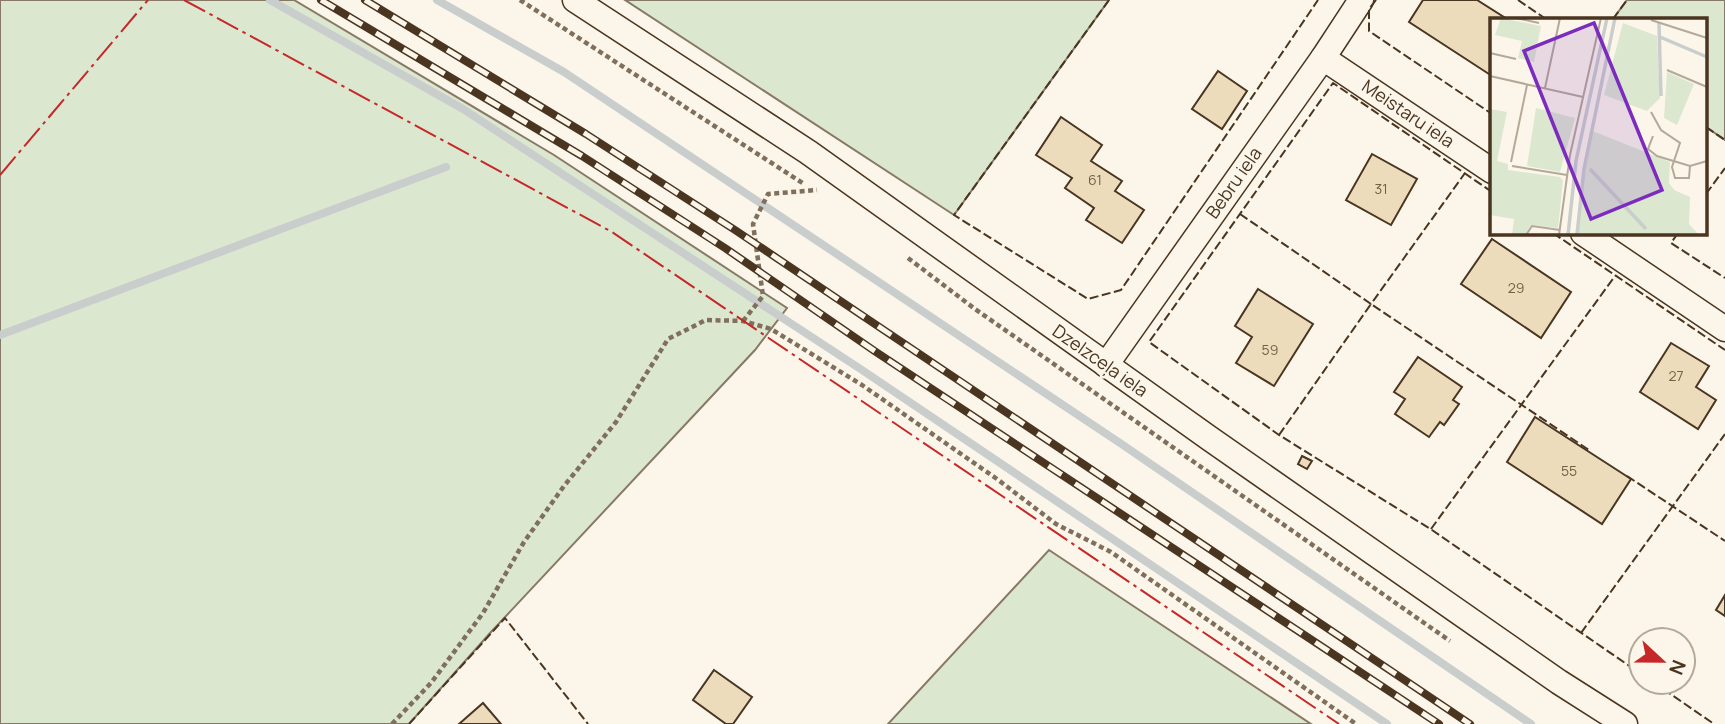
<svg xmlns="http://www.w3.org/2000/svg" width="1725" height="724" font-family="Manrope,sans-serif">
  <rect width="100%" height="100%" fill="#fbf6e9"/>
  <g fill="#dce7d0" stroke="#887966" stroke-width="2">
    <path d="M0 0H294L554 155 787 308 755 350 491 632 409 724H0Z"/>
    <path d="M625 0H1109L954 215Z"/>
    <path d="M1627 0H1725V140L1706 127V19H1613Z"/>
    <path d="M1049 550 1311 724H888Z"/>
  </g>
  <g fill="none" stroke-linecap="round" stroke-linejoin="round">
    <g stroke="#c9cecd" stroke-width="8">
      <path d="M270 0 463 109 862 370 1387 724"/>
      <path d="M437 0 564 72 1120 443 1531 724"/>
      <path d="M0 335 446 167"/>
    </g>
  </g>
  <g fill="#ecdcbc" stroke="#4a3520" stroke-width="2">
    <path d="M1423 0H1477L1507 19H1492V76L1409 22Z"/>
    <path d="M1218 71 1247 91 1222 129 1192 109Z"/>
    <path d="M1061 117 1102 145 1091 161 1122 181 1115 191 1144 210 1122 243 1086 220 1094 208 1065 188 1072 178 1036 155Z"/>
    <path d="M1372 154 1417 179 1391 225 1346 200Z"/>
    <path d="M1492 239 1571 292 1541 338 1461 284Z"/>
    <path d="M1258 289 1313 324 1274 386 1236 363 1252 337 1235 326Z"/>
    <path d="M1671 343 1709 366 1696 387 1716 400 1698 429 1640 392Z"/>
    <path d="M1418 357 1462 387 1453 400 1459 404 1444 425 1440 422 1429 437 1395 414 1405 399 1394 392Z"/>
    <path d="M1535 417 1631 479 1602 524 1507 462Z"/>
    <path d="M1302 456 1312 461 1307 469 1298 464Z"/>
    <path d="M1725 595V616L1716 610Z"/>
    <path d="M714 670 752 697 733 724H726L693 700Z"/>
    <path d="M483 703 501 724H459Z"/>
  </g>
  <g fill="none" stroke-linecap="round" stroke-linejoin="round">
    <defs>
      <g id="street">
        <path d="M575 0 808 152 1209 438 1559 682 1625 724"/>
        <path d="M1323 58 1492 171"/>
        <path d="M1583 233 1725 329"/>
        <path d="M1106 365 1323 58 1361 0"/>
      </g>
    </defs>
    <use href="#street" stroke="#4a3520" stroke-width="27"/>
    <g stroke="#7f6f5c" stroke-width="4.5" stroke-dasharray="5 3.5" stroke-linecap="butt">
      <path d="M520 0 804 184"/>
      <path d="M908 258 975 309 1450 641"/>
      <path d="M743 321 763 296 753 224 768 194 817 190"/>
      <path d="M392 724 431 683 483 613 524 542 564 486 616 422 668 339 706 320 743 321 771 329 862 385 997 479 1056 524 1111 552 1356 724"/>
    </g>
    <use href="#street" stroke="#fbf6e9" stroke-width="24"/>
    <defs>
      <g id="rail">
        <path d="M321 0 582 156 725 248 876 352 1439 724"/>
        <path d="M365 0 586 134 735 230 1470 724"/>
      </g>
    </defs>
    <use href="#rail" stroke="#4a3520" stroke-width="8"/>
    <use href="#rail" stroke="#fbf6e9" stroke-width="5" stroke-dasharray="16" stroke-linecap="butt"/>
    <g stroke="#4a3520" stroke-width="2" stroke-dasharray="9 3.5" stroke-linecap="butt">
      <path d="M1109 0 954 215 1088 299 1121 290 1318 0"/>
      <path d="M1376 0 1369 9V31L1492 114"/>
      <path d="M1518 0 1546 19"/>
      <path d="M1613 19 1627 0"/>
      <path d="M1706 127 1725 140"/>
      <path d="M1492 192 1333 83 1149 342 1279 435 1432 530 1641 674"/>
      <path d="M1706 194 1725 168"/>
      <path d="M1240 214 1371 304 1465 173"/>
      <path d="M1553 233 1725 350"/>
      <path d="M1678 233 1671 243 1725 278"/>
      <path d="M1279 435 1371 304 1589 450"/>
      <path d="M1627 476 1725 541"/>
      <path d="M1431 529 1615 276"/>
      <path d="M1581 633 1725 434"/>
      <path d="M1653 682 1714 724"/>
      <path d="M409 724 505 618 588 724"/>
    </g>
    <g stroke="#c62828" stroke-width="2" stroke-dasharray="24 5 3.5 5" stroke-linecap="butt">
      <path d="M184 0 612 232 1339 724"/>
      <path d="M0 175 148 0"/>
    </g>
  </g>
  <g text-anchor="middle" stroke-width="5" stroke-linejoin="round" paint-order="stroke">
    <g font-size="14" fill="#725f47">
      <text x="1095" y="185">61</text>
      <text x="1381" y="194">31</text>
      <text x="1516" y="293">29</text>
      <text x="1270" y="355">59</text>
      <text x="1676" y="381">27</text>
      <text x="1569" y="476">55</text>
    </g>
    <g font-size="18" fill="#4a3520" stroke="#fbf6e9">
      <text transform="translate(1408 114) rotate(34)" y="6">Meistaru iela</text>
      <text transform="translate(1234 183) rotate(-55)" y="6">Bebru iela</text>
      <text transform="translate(1100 361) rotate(35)" y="6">Dzelzceļa iela</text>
    </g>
  </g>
  <g transform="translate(1490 18)">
    <rect width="217" height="217" fill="#fbf6e9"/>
    <path d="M11 0 51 8 44 44 28 40 32 23 5 17ZM133 5 167 18 170 80 157 93 114 77ZM177 54 204 66 187 107 174 100ZM46 90 85 100 70 154 37 148ZM0 91 17 94 7 143 18 146V152L70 159 73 163 68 210 41 207 35 217H22L24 201 0 197ZM100 112 180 144 179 165 184 172 200 179 199 206 209 217H85Z" fill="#dce7d0"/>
    <path fill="none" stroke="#c9cecd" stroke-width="3.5" d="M169 5 171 78M170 19 217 39M100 151 156 211M78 217 86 143 117 0M87 217 94 151 125 0"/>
    <path fill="none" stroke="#b4a999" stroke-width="2" d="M26 0 49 5M161 2 217 20M0 35 26 41M177 52 217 69M0 58 93 79M55 70 70 0M161 94 171 112 190 125 182 149 185 160H199L200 148M163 118 158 131 167 138 200 148 217 143M21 144 37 67M22 148 77 157M36 217 42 208 70 212M69 217 80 137 111 0"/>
    <path fill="#7b2cbf" fill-opacity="0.15" stroke="#7b2cbf" stroke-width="3.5" d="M104 5 172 172 101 201 34 33Z"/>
    <rect width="217" height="217" fill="none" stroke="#4a3520" stroke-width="3.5"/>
  </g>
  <g transform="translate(1662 661) rotate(112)"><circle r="33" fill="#fbf6e9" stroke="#b4a999" stroke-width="2"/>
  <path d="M0-5L12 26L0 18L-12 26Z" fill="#c62828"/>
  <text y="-10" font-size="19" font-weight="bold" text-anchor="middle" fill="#4a3520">N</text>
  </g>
</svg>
